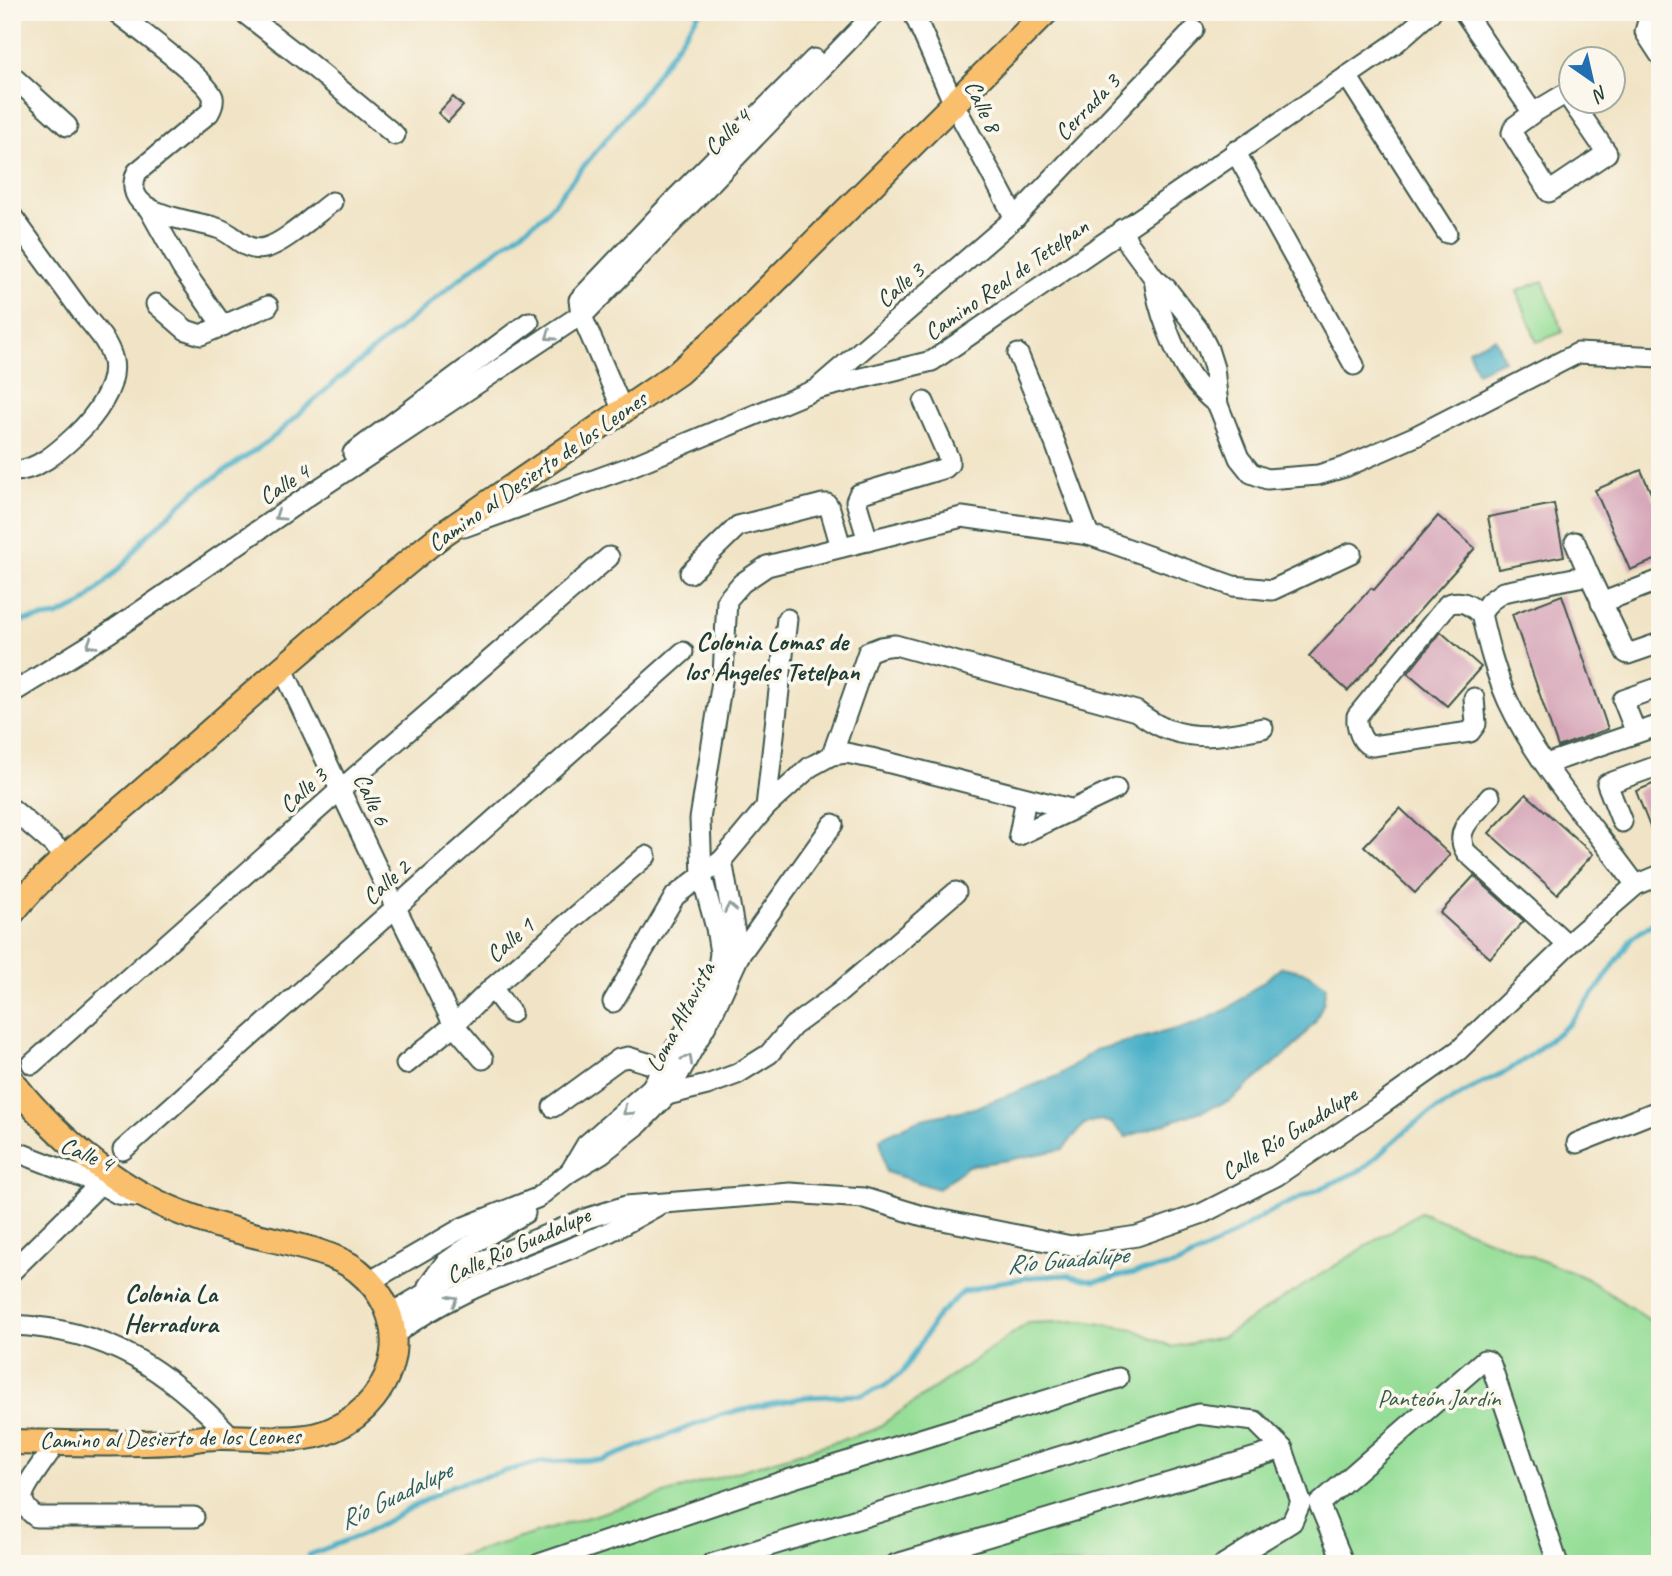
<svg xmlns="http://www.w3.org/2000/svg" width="1672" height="1576" font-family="Caveat,sans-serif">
  <rect width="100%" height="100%" fill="#fbf7ec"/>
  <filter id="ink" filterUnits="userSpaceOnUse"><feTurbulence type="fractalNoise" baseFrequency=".0143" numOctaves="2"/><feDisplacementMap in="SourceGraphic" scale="14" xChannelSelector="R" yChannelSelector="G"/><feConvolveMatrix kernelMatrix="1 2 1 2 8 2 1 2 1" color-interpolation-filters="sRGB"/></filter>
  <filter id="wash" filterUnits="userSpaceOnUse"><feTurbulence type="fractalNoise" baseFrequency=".00686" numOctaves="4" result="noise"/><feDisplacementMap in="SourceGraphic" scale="28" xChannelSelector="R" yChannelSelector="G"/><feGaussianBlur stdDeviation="1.57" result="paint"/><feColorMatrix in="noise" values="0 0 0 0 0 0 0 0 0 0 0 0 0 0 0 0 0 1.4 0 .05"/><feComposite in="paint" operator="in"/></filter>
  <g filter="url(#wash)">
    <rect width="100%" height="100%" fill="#f1e4c6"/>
    <g fill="#96de98" stroke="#5a8e66" stroke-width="2">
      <path d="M1543 281 1563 332 1537 342 1517 291Z"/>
      <path d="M1420 1212 1586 1278 1660 1327V1564H434L874 1430 1028 1323 1083 1321 1133 1329 1172 1347 1222 1337Z"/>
    </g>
    <g fill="#49b0c8" stroke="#34767e" stroke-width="2">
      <path d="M1495 338 1504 360 1477 372 1468 350Z"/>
      <path d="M1282 967 1308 973 1326 986 1323 1004 1315 1022 1294 1047 1230 1101 1126 1137 1111 1123 1100 1120 1084 1124 1063 1149 1008 1160 968 1166 938 1189 886 1172 880 1138 918 1120 974 1108 1058 1076 1095 1050 1195 1024 1228 1009Z"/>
    </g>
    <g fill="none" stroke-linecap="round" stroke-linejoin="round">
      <g stroke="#49b0c8" stroke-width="5">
        <path d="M12 625 20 621 57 616 83 604 126 562 144 538 195 491 270 440 337 380 475 266 543 216 638 100 700 12"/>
        <path d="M309 1555 365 1533 453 1485 540 1462 603 1460 723 1414 806 1397 862 1395 883 1387 903 1372 938 1315 963 1292 1000 1282 1032 1277 1067 1275 1094 1281 1176 1265 1216 1245 1269 1212 1363 1169 1410 1127 1438 1109 1474 1087 1509 1070 1528 1057 1569 1024 1599 987 1632 938 1660 918"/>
      </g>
    </g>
    <g id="blocks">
      <g fill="#d7a7ba">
        <path d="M453 97 463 106 448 122 438 113Z"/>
        <path d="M1641 470 1660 514V558L1630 570 1595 490Z"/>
        <path d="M1554 504 1564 556 1498 569 1488 517Z"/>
        <path d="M1438 516 1475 548 1348 691 1309 656 1371 588 1374 590Z"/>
        <path d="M1562 595 1608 729 1558 747 1512 614Z"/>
        <path d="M1441 632 1481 667 1447 706 1408 673Z"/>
        <path d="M1660 781V850H1659L1636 791Z"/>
        <path d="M1526 794 1593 854 1557 894 1489 833Z"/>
        <path d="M1400 808 1450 855 1415 893 1364 846Z"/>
        <path d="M1474 876 1524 921 1490 958 1440 913Z"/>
      </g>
    </g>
  </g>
  <g filter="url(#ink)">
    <use href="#blocks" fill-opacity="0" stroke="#3e564a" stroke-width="2"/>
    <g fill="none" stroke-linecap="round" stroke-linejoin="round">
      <defs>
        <g id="minor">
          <path d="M116 12C133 26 208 80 213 97 214 102 212 108 209 113L137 172C118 216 190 219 217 228 235 233 244 253 265 248 285 243 314 215 332 202"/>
          <path d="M243 12 306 61 395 135"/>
          <path d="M913 12 954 104 1015 218"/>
          <path d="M1464 12 1533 113 1514 127 1512 133 1549 192 1607 153 1572 102"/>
          <path d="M1654 12 1649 17 1645 32 1660 55"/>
          <path d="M12 76 67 126"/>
          <path d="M1347 76 1447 233"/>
          <path d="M1533 113 1563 95H1566L1570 99"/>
          <path d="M1235 151 1354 365"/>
          <path d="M149 209 182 268 223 326"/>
          <path d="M12 216C34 246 56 277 78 307 90 324 109 340 113 361 118 387 93 419 76 435 59 451 36 472 12 471"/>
          <path d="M1122 229 1129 244 1154 278 1167 289 1198 329 1208 349 1214 368 1218 405 1239 458 1251 473 1267 479 1318 475 1345 467 1416 436 1578 353 1660 357"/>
          <path d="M1154 278C1157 308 1174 352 1191 377 1198 388 1208 397 1218 405"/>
          <path d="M156 304 186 330 201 335 268 306"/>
          <path d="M1018 354 1055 443 1089 535"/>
          <path d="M820 386 1015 218 1194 30"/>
          <path d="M623 411 581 314 579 300 674 200 814 59"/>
          <path d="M353 453 529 322"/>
          <path d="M464 527 627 468 817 389 932 361 1397 42 1431 12"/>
          <path d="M868 541 856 501 859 494 945 468 949 464V459L924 402"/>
          <path d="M1575 542 1589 575 1503 592 1489 602 1481 614C1488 644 1495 672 1508 701 1539 768 1593 825 1636 885"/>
          <path d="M690 573 738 526 823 504H827L830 509 841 547"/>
          <path d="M1589 575 1626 653 1628 654 1660 643"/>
          <path d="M1601 603 1660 580"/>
          <path d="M282 667 395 906 454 1025 483 1059"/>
          <path d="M12 693 109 633 308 496 588 310 876 12"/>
          <path d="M1474 698 1476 724 1470 732 1372 746C1361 744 1356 726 1357 716L1448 604C1463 599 1469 605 1481 614"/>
          <path d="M1636 733 1623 700 1660 687"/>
          <path d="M832 755 868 652 881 647 895 645 1136 711C1146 718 1158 727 1170 730 1201 741 1231 734 1263 728"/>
          <path d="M1546 764 1660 725"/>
          <path d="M1490 797C1476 814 1452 830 1466 852L1568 945"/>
          <path d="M766 807 787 619"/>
          <path d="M12 809 68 857"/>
          <path d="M1622 822 1607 784 1660 765"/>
          <path d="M1019 835 1116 789"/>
          <path d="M1019 835 1026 798"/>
          <path d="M722 860 739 956"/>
          <path d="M492 988 511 1013"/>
          <path d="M613 1002 675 896 722 860 766 807 810 767 832 755 846 753 871 758 1070 809"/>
          <path d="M32 1064 341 789 609 557"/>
          <path d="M406 1064 454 1025 492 988 646 856"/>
          <path d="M661 1093 667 1095 707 1085 737 1074 769 1054 793 1026 840 992 956 892"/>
          <path d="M553 1107 619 1059 628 1057 664 1068"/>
          <path d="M1577 1143 1660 1110"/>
          <path d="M12 1150 100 1184 118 1194 142 1197"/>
          <path d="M123 1150 683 652"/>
          <path d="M570 1172 586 1145 651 1088 700 1007 718 967 720 953 716 928 702 877 700 819 723 675 727 600 742 583 767 566 962 517 1089 535 1233 586 1272 590 1351 553"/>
          <path d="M12 1271 100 1184"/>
          <path d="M369 1282 464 1227 537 1198 570 1172 602 1153 639 1124 667 1095 713 1013 739 956 833 824"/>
          <path d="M428 1286 445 1263 469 1246 525 1213"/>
          <path d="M390 1314 475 1264 588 1218 626 1206 791 1193 864 1198 923 1216 1071 1246 1137 1236 1203 1213 1276 1176 1377 1108 1459 1050 1577 936 1636 885 1660 875"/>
          <path d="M12 1325C110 1329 167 1370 233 1438"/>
          <path d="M394 1335C458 1286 537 1265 609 1232 625 1224 641 1215 657 1206"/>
          <path d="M56 1443C49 1455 23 1486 23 1498 23 1507 30 1512 36 1517H194"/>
          <path d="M539 1564 781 1482 1118 1378"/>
          <path d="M711 1564 1198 1414 1255 1421 1283 1449 1301 1502 1292 1522 1224 1564"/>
          <path d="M896 1564 1283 1449"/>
          <path d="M1344 1564 1319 1504 1484 1360 1488 1361 1491 1365 1558 1564"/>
        </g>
        <g id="major">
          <path d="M12 913C53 862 108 822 156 779 250 696 344 613 443 534L678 373 731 325 1046 12"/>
          <path d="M12 1081C28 1103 47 1121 66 1139 123 1190 168 1213 242 1232 274 1241 331 1250 357 1270 383 1291 397 1320 393 1353 388 1387 365 1415 334 1429 302 1445 253 1436 218 1437 203 1437 187 1441 171 1442 119 1445 65 1443 12 1442"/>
        </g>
      </defs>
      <use href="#minor" stroke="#3e564a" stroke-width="23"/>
      <use href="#major" stroke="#3e564a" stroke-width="28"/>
      <use href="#minor" stroke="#fff" stroke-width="19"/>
      <use href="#major" stroke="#f9bf6d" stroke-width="24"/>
    </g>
    <defs><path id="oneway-chevron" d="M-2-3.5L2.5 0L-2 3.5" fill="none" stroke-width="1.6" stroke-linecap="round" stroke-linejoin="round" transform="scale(1.75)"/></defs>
    <g stroke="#8f9e9a">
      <use href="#oneway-chevron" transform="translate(550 336) rotate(145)"/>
      <use href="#oneway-chevron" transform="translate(279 516) rotate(146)"/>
      <use href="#oneway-chevron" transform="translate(91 644) rotate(148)"/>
      <use href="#oneway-chevron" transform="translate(730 908) rotate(-101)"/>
      <use href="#oneway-chevron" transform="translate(688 1059) rotate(-61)"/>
      <use href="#oneway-chevron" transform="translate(627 1111) rotate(138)"/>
      <use href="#oneway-chevron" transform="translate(453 1300) rotate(-28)"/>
    </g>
  </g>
  <g text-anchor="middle" stroke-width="7" stroke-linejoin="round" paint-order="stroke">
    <g font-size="24" fill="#1f3d34" stroke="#fbf7ec">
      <text transform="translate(983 106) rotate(64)" y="8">Calle 8</text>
      <text transform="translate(1087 107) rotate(-46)" y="8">Cerrada 3</text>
      <text transform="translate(727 132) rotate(-45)" y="8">Calle 4</text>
      <text transform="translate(1006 279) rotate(-35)" y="8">Camino Real de Tetelpan</text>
      <text transform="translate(900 285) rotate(-41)" y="8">Calle 3</text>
      <text transform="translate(537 471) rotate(-35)" y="8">Camino al Desierto de los Leones</text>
      <text transform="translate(284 484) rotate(-33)" y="8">Calle 4</text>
      <text transform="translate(303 790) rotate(-42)" y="8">Calle 3</text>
      <text transform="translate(372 799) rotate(65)" y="8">Calle 6</text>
      <text transform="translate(386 882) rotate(-42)" y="8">Calle 2</text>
      <text transform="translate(510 940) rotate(-41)" y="8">Calle 1</text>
      <text transform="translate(680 1017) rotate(-62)" y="8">Loma Altavista</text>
      <text transform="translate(1289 1133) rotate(-32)" y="8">Calle Río Guadalupe</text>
      <text transform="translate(87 1154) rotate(23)" y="8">Calle 4</text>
      <text transform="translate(518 1245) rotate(-24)" y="8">Calle Río Guadalupe</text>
      <text transform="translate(170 1438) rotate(-1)" y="8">Camino al Desierto de los Leones</text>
    </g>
    <g font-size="24" fill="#375d48" stroke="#fbf7ec">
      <text x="1439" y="1406">Panteón Jardín</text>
    </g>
    <g font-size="26" font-weight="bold" fill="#1f3d34" stroke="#fbf7ec">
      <text x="772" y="650">Colonia Lomas de<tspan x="772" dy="30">los Ángeles Tetelpan</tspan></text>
      <text x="171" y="1302">Colonia La<tspan x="171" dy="30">Herradura</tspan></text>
    </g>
    <g font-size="26" font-style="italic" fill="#2c6060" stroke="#fbf7ec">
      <text transform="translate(1067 1259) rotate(-5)" y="9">Río Guadalupe</text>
      <text transform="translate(395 1495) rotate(-26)" y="9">Río Guadalupe</text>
    </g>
  </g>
  <rect width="1672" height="1576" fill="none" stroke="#fbf7ec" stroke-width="42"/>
  <g transform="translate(1592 80) rotate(146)"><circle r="33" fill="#fbf7ec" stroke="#a3ada2" stroke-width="2"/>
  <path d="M0-5L12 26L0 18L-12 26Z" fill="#1f6fb2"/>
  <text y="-10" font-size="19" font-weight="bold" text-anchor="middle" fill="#1f3d34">N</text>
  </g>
</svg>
